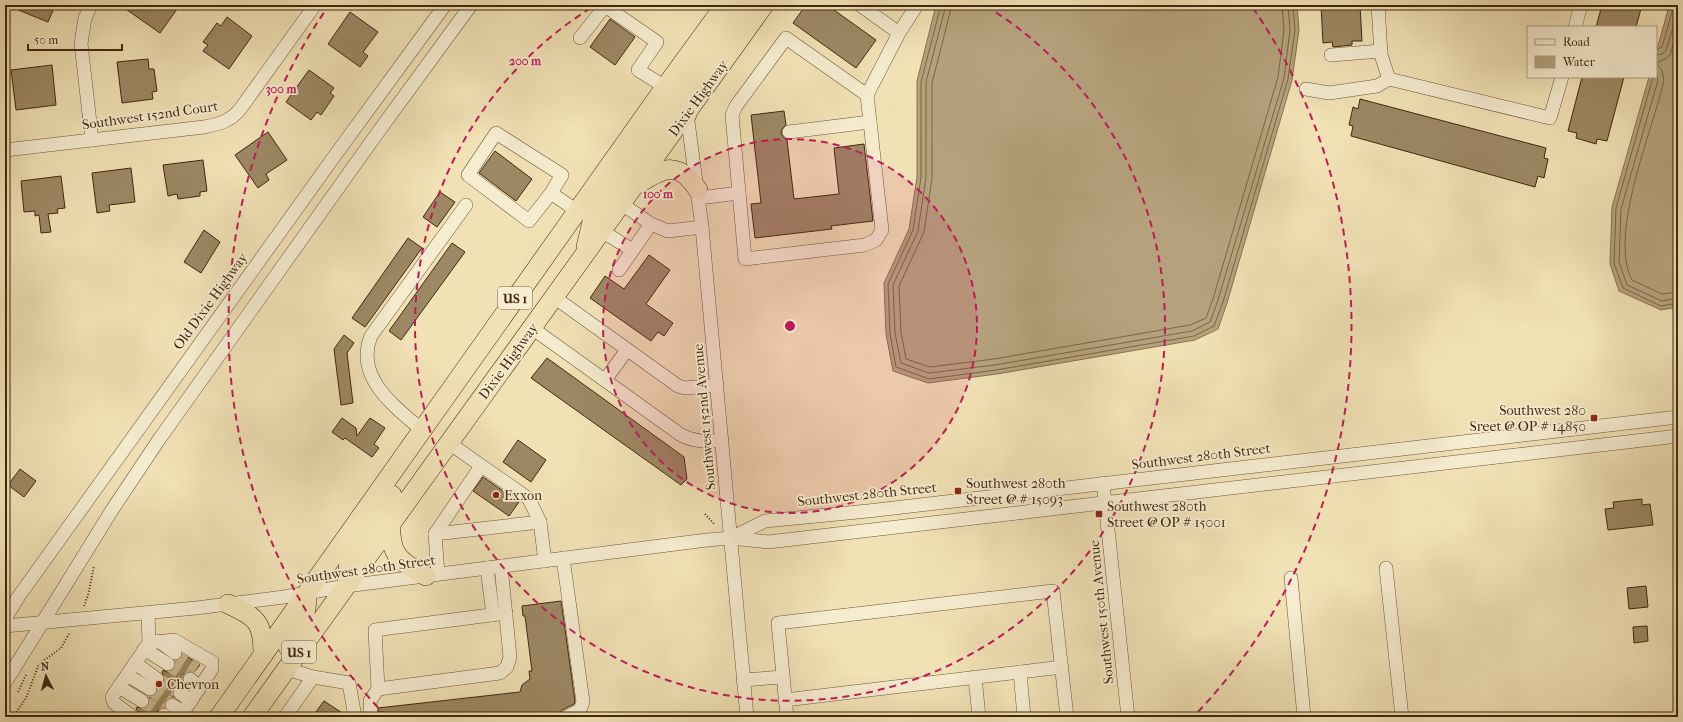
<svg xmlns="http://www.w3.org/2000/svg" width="1683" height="722" font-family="'IM FELL French Canon',serif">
  <rect width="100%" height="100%" fill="#f1e2b6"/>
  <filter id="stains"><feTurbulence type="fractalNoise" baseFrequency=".005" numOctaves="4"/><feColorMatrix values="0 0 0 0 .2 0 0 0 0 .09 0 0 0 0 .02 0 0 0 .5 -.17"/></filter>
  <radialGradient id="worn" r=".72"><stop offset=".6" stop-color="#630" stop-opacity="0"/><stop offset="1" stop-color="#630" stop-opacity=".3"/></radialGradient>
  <g fill="#b5a27d" stroke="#877150">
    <path d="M938 5H1297L1299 30 1292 80 1227 303 1218 329 1195 340 997 374 928 383 893 371 886 334 884 283 909 229 917 177V81L935 9Z"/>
    <path d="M1671 5H1678V307L1661 310 1619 291 1610 264 1612 207 1649 77H1656V53L1668 10Z"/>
  </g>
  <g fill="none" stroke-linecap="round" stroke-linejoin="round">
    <g stroke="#7b6445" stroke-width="1">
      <path d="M941 5 921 82V177L913 230 888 284 890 334 896 367 929 379 996 370 1194 336 1214 326 1223 302 1288 79 1295 30 1293 5"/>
      <path d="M946 5 926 82V177L918 231 893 285 895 333 901 363 929 373 995 365 1192 331 1210 322 1218 300 1284 78 1290 30 1288 5"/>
      <path d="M952 5 932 83V178L924 232 899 286 901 332 906 359 930 367 994 359 1190 325 1206 318 1213 299 1278 77 1284 30 1282 5"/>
      <path d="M1678 30 1670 55 1665 59 1656 63 1662 71 1664 80C1653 130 1608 234 1632 280L1662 294 1678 292"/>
      <path d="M1656 50 1662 47 1674 5"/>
      <path d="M1656 55 1662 54 1666 50 1678 11"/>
      <path d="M1656 72 1658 80 1621 209 1619 262 1627 285 1662 301 1678 298"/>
      <path d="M1653 77 1616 208 1614 263 1623 288 1661 306 1678 303"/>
    </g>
  </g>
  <g fill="#9d8865" stroke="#41270d">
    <path d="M6 5H46L54 8 48 22Z"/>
    <path d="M120 5H180L160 33Z"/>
    <path d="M806 5H827L876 40 856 68 793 23Z"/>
    <path d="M1321 5H1360L1362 41H1352V45L1333 47 1332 42 1323 43Z"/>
    <path d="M1602 5H1642L1636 27H1596Z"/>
    <path d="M350 12 378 32 363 52 368 56 360 67 328 44Z"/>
    <path d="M227 17 252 36 229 69 203 51 208 45 203 42 217 23 221 26Z"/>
    <path d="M610 19 635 37 615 65 590 47Z"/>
    <path d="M148 59 149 69H154L157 91 152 92 153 99 122 103 117 62Z"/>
    <path d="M52 65 56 105 16 110 11 70Z"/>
    <path d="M309 70 334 88 330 93 334 96 321 115 317 112 311 120 286 102Z"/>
    <path d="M1582 77H1624L1607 141 1597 139 1596 144 1576 138 1577 133 1568 131Z"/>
    <path d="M1360 99 1546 148 1544 158 1548 159 1544 178 1538 176 1535 187 1351 136 1353 126 1349 125 1353 107 1358 109Z"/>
    <path d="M784 111 786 125 782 129 781 133 783 137 787 140 794 199 839 194 834 148 864 144 873 221 831 226 832 229 755 238 751 204 761 203 751 115Z"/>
    <path d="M268 132 287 160 266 174 269 180 258 188 235 155Z"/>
    <path d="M495 151 532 179 516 201 479 173Z"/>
    <path d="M203 160 207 191 200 192V196L178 199 177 194 168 196 163 165Z"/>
    <path d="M131 168 135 202 109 205 110 211 97 213 92 173Z"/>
    <path d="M61 176 65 208 57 209 58 213 48 214 51 232 41 233 39 215 35 216V211L24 212 21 181Z"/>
    <path d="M440 192 455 202 437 227 423 217Z"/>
    <path d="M204 230 220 242 201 273 184 262Z"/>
    <path d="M408 238 422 248 365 327 352 318Z"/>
    <path d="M452 243 465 252 401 340 389 331Z"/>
    <path d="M649 255 670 270 646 304 673 323 664 336 658 332 651 341 590 298 605 276 624 289Z"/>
    <path d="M344 335 354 343 347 353 353 403 341 405 334 349Z"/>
    <path d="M547 358 684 457 687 479 681 485 531 378Z"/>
    <path d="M342 418 356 428 357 436 370 418 385 428 374 444 379 448 372 457 345 438 343 440 332 432Z"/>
    <path d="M518 440 546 460 531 482 503 462Z"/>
    <path d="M20 469 36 481 24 497 8 485Z"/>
    <path d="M483 477 519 502 509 516 473 491Z"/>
    <path d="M1642 499V505L1650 504 1653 525 1608 530 1605 509 1614 508 1613 502Z"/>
    <path d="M1646 586 1648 607 1629 609 1627 588Z"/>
    <path d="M561 601 575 701 574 704 562 710 558 715 545 717H379L378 708 520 692 522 685 530 679 529 671H532L525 616H523L522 606Z"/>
    <path d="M1647 626 1648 641 1634 643 1633 627Z"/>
    <path d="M183 654 200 665 194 672 187 671 184 674 182 678 185 685 177 686 174 688 172 693 174 697 168 698 165 701V707L158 710 156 717H141L140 713 136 709 137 707 145 708 149 705 150 701 149 697 154 696 157 693V687L164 683V676L162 673 163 670 167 672 172 671 175 668V661L181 658Z"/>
    <path d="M324 701 347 716V717H312Z"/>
  </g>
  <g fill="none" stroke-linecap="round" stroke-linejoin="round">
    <g stroke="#cebd94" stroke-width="13" stroke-dasharray="13 6" stroke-linecap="butt">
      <path d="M175 653 197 668"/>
      <path d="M168 664 190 679"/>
      <path d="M157 679 180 693"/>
      <path d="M150 689 172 705"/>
      <path d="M142 701 164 715"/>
    </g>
    <defs>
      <g id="minor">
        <path d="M91 5 85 18 81 44 92 140"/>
        <path d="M860 5 899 33"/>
        <path d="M1378 5 1381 55 1389 79 1550 118 1562 77"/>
        <path d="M1575 27 1581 5"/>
        <path d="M580 38 605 6 657 42 638 70 665 87"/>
        <path d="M1331 55 1381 51"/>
        <path d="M1306 89 1329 93 1377 86 1389 79"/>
        <path d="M867 95 786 38 736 106 732 115 745 259 865 245 876 240 882 230 867 95 899 33 917 5"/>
        <path d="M687 114 702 227 747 717"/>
        <path d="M789 132 870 122"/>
        <path d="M5 150 204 127C220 124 231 121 241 108L315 5"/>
        <path d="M551 193 529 221 468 175 496 133 562 175 551 193 577 211"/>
        <path d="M699 198 739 193"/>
        <path d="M622 204 651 224 668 231 702 227"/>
        <path d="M602 231 632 250"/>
        <path d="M619 270 651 224"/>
        <path d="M554 297 678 386 685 388 717 385"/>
        <path d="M532 328 681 435C695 442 707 442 722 440"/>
        <path d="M605 380 627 350"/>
        <path d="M422 430C395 407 354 377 371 336L466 205"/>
        <path d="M449 443 529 499 540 522 545 561"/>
        <path d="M1103 483 1128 717"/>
        <path d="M435 534 540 522"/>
        <path d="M731 538 765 521 868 511 1678 417"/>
        <path d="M563 558 583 702 580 710 566 717"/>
        <path d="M487 568 493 615"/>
        <path d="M1386 568 1402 717"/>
        <path d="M438 574 435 534 481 466"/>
        <path d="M1291 578 1304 717"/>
        <path d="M5 619 19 596 336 154 445 5"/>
        <path d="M5 626 196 608 284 597 346 586 707 540 731 538 768 542 1678 436"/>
        <path d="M159 641 175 653"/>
        <path d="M149 643 174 640 212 662V669L180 717"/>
        <path d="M144 649 168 664"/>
        <path d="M135 663 157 679"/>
        <path d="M287 669 313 677 349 683 355 717"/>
        <path d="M1020 672 1024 717"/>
        <path d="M127 675 150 689"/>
        <path d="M975 677 979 717"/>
        <path d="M190 679 200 687"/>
        <path d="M743 680 783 677"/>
        <path d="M5 683 112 510 158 441 376 135 471 5"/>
        <path d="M119 687 142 701"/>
        <path d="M378 689 500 673 507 667 510 657 501 566"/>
        <path d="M180 693 191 701"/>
        <path d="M785 700 1062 667"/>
        <path d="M172 705 184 712"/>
        <path d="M164 715 166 717"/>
        <path d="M133 717 114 703 112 697 149 643 148 613"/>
        <path d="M285 717 313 677"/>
        <path d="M371 717 370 701 378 689 375 630 506 613"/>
        <path d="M787 717 778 623 1053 591 1067 717"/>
      </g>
      <g id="highway">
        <path d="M687 114 684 95 685 87 743 5"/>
        <path d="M640 183C665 167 679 161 698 190"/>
        <path d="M586 247 593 218 615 184 666 113C671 103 671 99 663 90"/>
        <path d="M391 522C389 555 399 561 426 576"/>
        <path d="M347 581 349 561 352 553 392 495"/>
        <path d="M228 604C257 617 263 622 263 655"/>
        <path d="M288 647C301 628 307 617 307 594"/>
        <path d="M219 717 663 90 725 5"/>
        <path d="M252 717 764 5"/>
      </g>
    </defs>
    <use href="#minor" stroke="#6d5637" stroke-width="14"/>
    <use href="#highway" stroke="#41270d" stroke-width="20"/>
    <g stroke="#41270d" stroke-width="2" stroke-dasharray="1 2" stroke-linecap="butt">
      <path d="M705 514 715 525"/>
      <path d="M84 606 88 595 94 566"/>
      <path d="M18 692 26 675"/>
      <path d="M13 717 26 698 39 664 61 648 70 632"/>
    </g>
    <use href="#minor" stroke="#f6ecd0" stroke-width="13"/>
    <use href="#highway" stroke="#f1e2b6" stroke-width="19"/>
  </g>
  <circle cx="790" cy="326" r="187" fill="#c2185b" fill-opacity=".12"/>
  <g fill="none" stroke="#c2185b" stroke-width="2" stroke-dasharray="7 5">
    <circle cx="790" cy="326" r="187"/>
    <path d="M986 6A375 375 0 1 1 594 6"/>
    <path d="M386 716A562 562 0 0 1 327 8M1253 8A562 562 0 0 1 1194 716"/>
  </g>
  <g fill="#8f2418" stroke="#f6ecd0" stroke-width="1.5">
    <rect x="1590" y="414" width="8" height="8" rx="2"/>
    <rect x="954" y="487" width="8" height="8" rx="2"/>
    <circle cx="496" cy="495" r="4"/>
    <rect x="1095" y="510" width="8" height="8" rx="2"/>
    <circle cx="159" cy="684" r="4"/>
  </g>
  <g text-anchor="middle" stroke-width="3.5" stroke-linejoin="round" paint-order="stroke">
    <g fill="#f6ecd0" stroke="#776248" stroke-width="1">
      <rect x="498" y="287" width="34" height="22" rx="3"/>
      <rect x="282" y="641" width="34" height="22" rx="3"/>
    </g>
    <g font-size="13" font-weight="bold" fill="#41270d">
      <text x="515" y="303">US 1</text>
      <text x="299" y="657">US 1</text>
    </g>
    <g font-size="14" fill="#41270d" stroke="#f6ecd0">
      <text transform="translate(698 98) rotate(-54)" y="5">Dixie Highway</text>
      <text transform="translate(150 115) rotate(-8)" y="5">Southwest 152nd Court</text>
      <text transform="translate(210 301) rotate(-54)" y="5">Old Dixie Highway</text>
      <text transform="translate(508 361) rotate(-54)" y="5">Dixie Highway</text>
      <text transform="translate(704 417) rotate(-95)" y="5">Southwest 152nd Avenue</text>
      <text transform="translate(1201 456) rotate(-7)" y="5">Southwest 280th Street</text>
      <text transform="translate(867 494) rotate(-6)" y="5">Southwest 280th Street</text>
      <text transform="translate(366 569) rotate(-8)" y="5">Southwest 280th Street</text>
      <text transform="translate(1101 612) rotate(-96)" y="5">Southwest 150th Avenue</text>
    </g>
    <g font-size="14" fill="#41270d" stroke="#f6ecd0" text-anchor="start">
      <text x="1586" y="415" text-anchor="end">Southwest 280<tspan x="1586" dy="16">Sreet @ OP # 14850</tspan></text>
      <text x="966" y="488">Southwest 280th<tspan x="966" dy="16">Street @ # 15093</tspan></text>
      <text x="504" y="500">Exxon</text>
      <text x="1107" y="511">Southwest 280th<tspan x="1107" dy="16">Street @ OP # 15001</tspan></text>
      <text x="167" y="689">Chevron</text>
    </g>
  </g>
  <circle cx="790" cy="326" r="6" fill="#c2185b" stroke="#f6ecd0" stroke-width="2"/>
  <g font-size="12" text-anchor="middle" font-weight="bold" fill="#c2185b" stroke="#f6ecd0" stroke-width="3.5" stroke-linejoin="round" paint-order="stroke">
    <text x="525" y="65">200 m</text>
    <text x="281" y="93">300 m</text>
    <text x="658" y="198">100 m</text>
  </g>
  <rect width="1683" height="722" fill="none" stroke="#f1e2b6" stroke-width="20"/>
  <rect x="6" y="6" width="1671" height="710" fill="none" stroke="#41270d" stroke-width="2"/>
  <rect x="10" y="10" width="1663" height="702" fill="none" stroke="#41270d"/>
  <rect x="1527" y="26" width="130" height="52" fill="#f6ecd0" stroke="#ae9d82"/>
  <rect x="1535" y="39" width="20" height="6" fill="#f6ecd0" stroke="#ae9d82"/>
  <text x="1563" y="46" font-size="12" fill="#41270d">Road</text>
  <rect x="1535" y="56" width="20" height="12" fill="#b5a27d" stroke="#ae9d82"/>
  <text x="1563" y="66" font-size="12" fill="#41270d">Water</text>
  <g transform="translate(46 676) rotate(354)" stroke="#f6ecd0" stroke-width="3" paint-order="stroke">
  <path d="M0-3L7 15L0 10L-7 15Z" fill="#41270d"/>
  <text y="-6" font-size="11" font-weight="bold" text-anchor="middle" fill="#41270d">N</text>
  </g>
  <path d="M28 44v6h94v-6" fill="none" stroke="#41270d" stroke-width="2"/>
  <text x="34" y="44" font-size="12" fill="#41270d" stroke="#f6ecd0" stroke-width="3" paint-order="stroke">50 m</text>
  <rect width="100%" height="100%" filter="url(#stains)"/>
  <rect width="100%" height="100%" fill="url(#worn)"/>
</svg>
